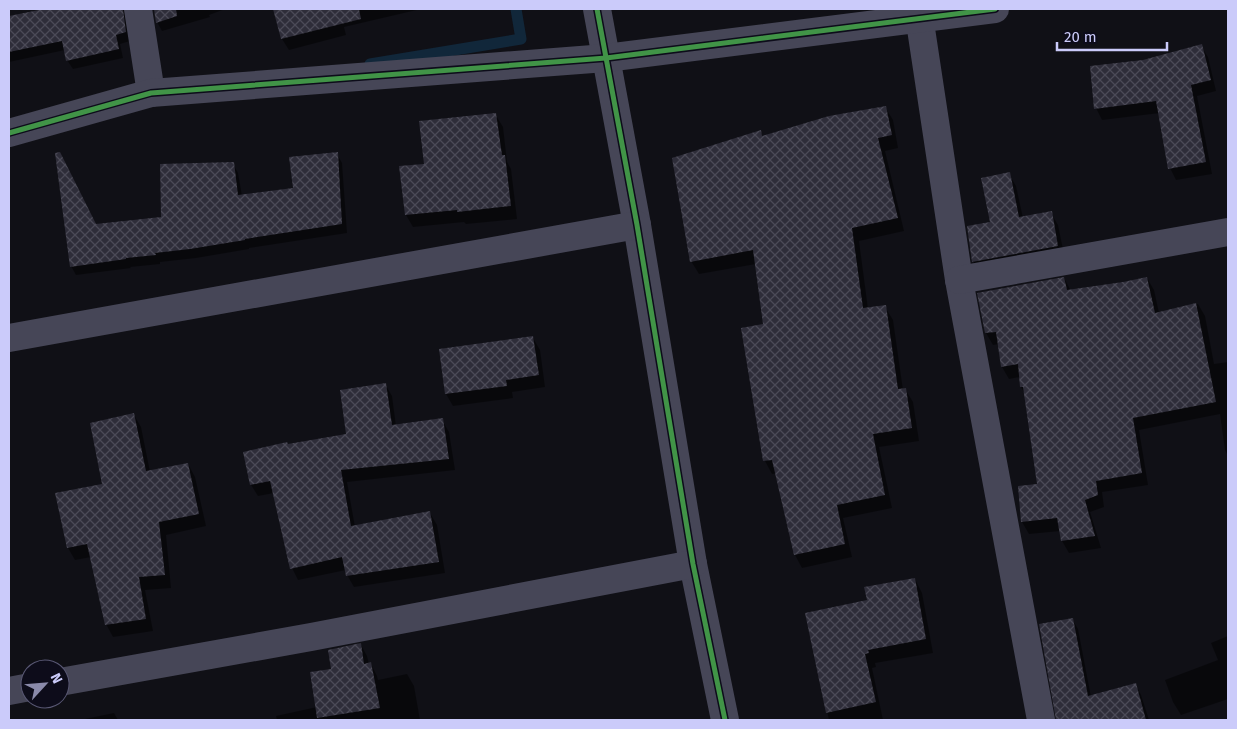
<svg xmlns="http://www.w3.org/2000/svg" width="1237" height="729" font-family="'Fira Sans',sans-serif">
  <defs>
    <pattern id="building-cross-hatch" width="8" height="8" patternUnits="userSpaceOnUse" patternTransform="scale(1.25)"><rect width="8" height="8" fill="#2e2d39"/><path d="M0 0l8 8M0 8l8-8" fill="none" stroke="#4b4a57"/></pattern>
  </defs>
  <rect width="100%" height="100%" fill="#101016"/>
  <g fill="#0007">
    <path d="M49 9H131L130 41 120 44 123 58 73 69 67 60 65 50 9 62V17Z"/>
    <path d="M155 9H225L209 15 210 17 162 31 157 22Z"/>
    <path d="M275 9H421L344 27 346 35 289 50 282 39Z"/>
    <path d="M1201 46 1208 57 1216 91 1197 96 1212 174 1176 180 1170 168 1160 113 1102 120 1096 108 1143 61Z"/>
    <path d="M885 107 893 120 898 148 885 151 904 231 859 241 868 309 885 307 893 320 903 390 905 389 913 402 919 441 879 447 892 508 843 518 852 557 802 568 795 555 777 473 772 474 765 461 764 325 756 264 699 274 691 261 760 132 763 137Z"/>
    <path d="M495 114 503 127 507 162 511 169 517 219 466 224 464 222 413 227 406 215Z"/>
    <path d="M337 154 342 163 347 233 249 248V249L196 258 160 262V264L130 267 131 268 76 275 71 266 96 226 162 218 233 164 238 173 242 196 294 189Z"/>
    <path d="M1009 174 1016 186 1023 218 1051 213 1058 225 1065 259 980 274 973 261 991 223Z"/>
    <path d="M1064 278 1071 291 1147 278 1154 290 1159 313 1198 304 1205 316 1214 364 1228 362V456L1225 450 1220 414 1139 430 1148 485 1102 492 1104 507 1090 512 1101 548 1069 553 1062 541 1060 531 1029 534 1022 522 1038 485 1025 394 1021 387 1020 377 1009 379 1002 367 999 344 993 345 986 333Z"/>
    <path d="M533 338 540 350 545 387 512 392 513 398 453 406 446 394 440 350Z"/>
    <path d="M385 384 392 396 396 426 442 420 449 432 455 470 347 482 355 527 430 513 437 525 445 573 354 587 347 575 346 570 298 580 292 568 274 493 258 496 251 485 288 445 347 435Z"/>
    <path d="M134 415 141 427 150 472 188 464 195 477 206 526 166 535 171 588 145 590 153 631 113 637 106 624 91 557 75 560 68 548 104 485Z"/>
    <path d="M915 579 922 593 933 653 875 663 876 667 872 668 883 720H829L806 614 868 601Z"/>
    <path d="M1072 619 1078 629 1091 697 1136 685 1141 695 1149 720H1057Z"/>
    <path d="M1228 636V699L1181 715 1173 702 1165 680 1218 660 1211 643Z"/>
    <path d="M361 645 367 656 369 664H371L377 676 378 680 407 674 414 686 420 720H277L276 716 317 707 332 670Z"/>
    <path d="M114 713 118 720H80Z"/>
  </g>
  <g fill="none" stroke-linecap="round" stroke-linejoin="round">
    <path stroke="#11273a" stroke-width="11" d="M370 64 521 39 516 9"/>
  </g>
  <g fill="url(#building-cross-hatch)">
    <path d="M44 9H123L126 32 116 35 119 49 66 61 62 41 9 52V16Z"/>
    <path d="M154 9H176L177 16 156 23Z"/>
    <path d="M273 9H359L361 19 281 39Z"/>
    <path d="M1202 44 1211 80 1191 85 1206 162 1168 169 1156 101 1094 109 1090 66 1143 60Z"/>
    <path d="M886 106 892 135 878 138 898 218 852 228 863 308 886 305 898 389 906 388 912 428 873 434 885 495 837 505 845 544 794 555 772 460 763 461 741 328 763 324 753 250 690 262 672 158 761 130 762 136 829 116Z"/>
    <path d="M496 113 502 155H505L511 206 457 212V210L405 215 399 166 424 164 419 121Z"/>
    <path d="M60 152 96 224 161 217 160 164 234 162 238 195 293 188 289 157 338 152 342 224 245 239V240L190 249 155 253 156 255 126 258V259L70 267 55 153Z"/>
    <path d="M1010 172 1019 217 1052 211 1058 246 972 262 967 226 990 222 981 178Z"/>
    <path d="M1064 277 1067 290 1123 282 1147 277 1155 313 1196 303 1216 402 1133 418 1142 473 1096 481 1098 495 1085 500 1095 536 1061 541 1057 518 1021 522 1018 486 1037 484 1023 387H1020L1018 364 1001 367 996 332 985 333 977 293Z"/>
    <path d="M533 336 539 375 506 380 507 386 445 394 439 349Z"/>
    <path d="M386 383 392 425 443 418 449 459 341 470 351 526 430 511 439 562 346 576 342 557 290 569 270 481 250 485 243 452 287 442 288 444 346 434 340 390Z"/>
    <path d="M134 413 146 471 188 463 199 514 159 522 165 575 139 577 146 619 105 625 87 544 67 548 55 493 102 484 90 423Z"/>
    <path d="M915 578 926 639 868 650 869 653 865 654 876 702 826 713 805 613 867 600 864 587Z"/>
    <path d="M1073 618 1088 696 1136 683 1146 720H1056L1039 624Z"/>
    <path d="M361 643 364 664 371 662 380 708 317 718 310 672 331 669 328 650Z"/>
  </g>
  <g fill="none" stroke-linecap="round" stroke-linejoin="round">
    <g stroke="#464657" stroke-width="28">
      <path d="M138 9 151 93"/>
      <path d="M597 9 637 225 693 564 725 720"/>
      <path d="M918 9 959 280 1041 720"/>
      <path d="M9 133 151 93 606 58 995 9"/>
      <path d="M959 280 1228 232"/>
      <path d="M9 338 637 225"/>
      <path d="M60 682 311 637 693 564"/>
      <path d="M9 691 30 687"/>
    </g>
    <defs>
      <g id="cycleway">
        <path d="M597 9 637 225 693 564 725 720"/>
        <path d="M9 133 151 93 606 58 995 9"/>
      </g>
    </defs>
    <use href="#cycleway" stroke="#0d0c1a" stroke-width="8"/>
    <use href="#cycleway" stroke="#419447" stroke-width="5"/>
  </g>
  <rect width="1237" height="729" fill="none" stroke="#cbcbfa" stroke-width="20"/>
  <g transform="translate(45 684) rotate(64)"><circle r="24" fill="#0d0c1a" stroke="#595874"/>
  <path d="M0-4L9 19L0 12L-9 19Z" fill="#8a8aaa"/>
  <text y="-8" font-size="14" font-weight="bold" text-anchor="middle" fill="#cbcbfa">N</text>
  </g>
  <path d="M1057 42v8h110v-8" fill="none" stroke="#cbcbfa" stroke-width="2.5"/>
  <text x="1064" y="42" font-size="15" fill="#cbcbfa" stroke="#0d0c1a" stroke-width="4" paint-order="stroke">20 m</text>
</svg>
